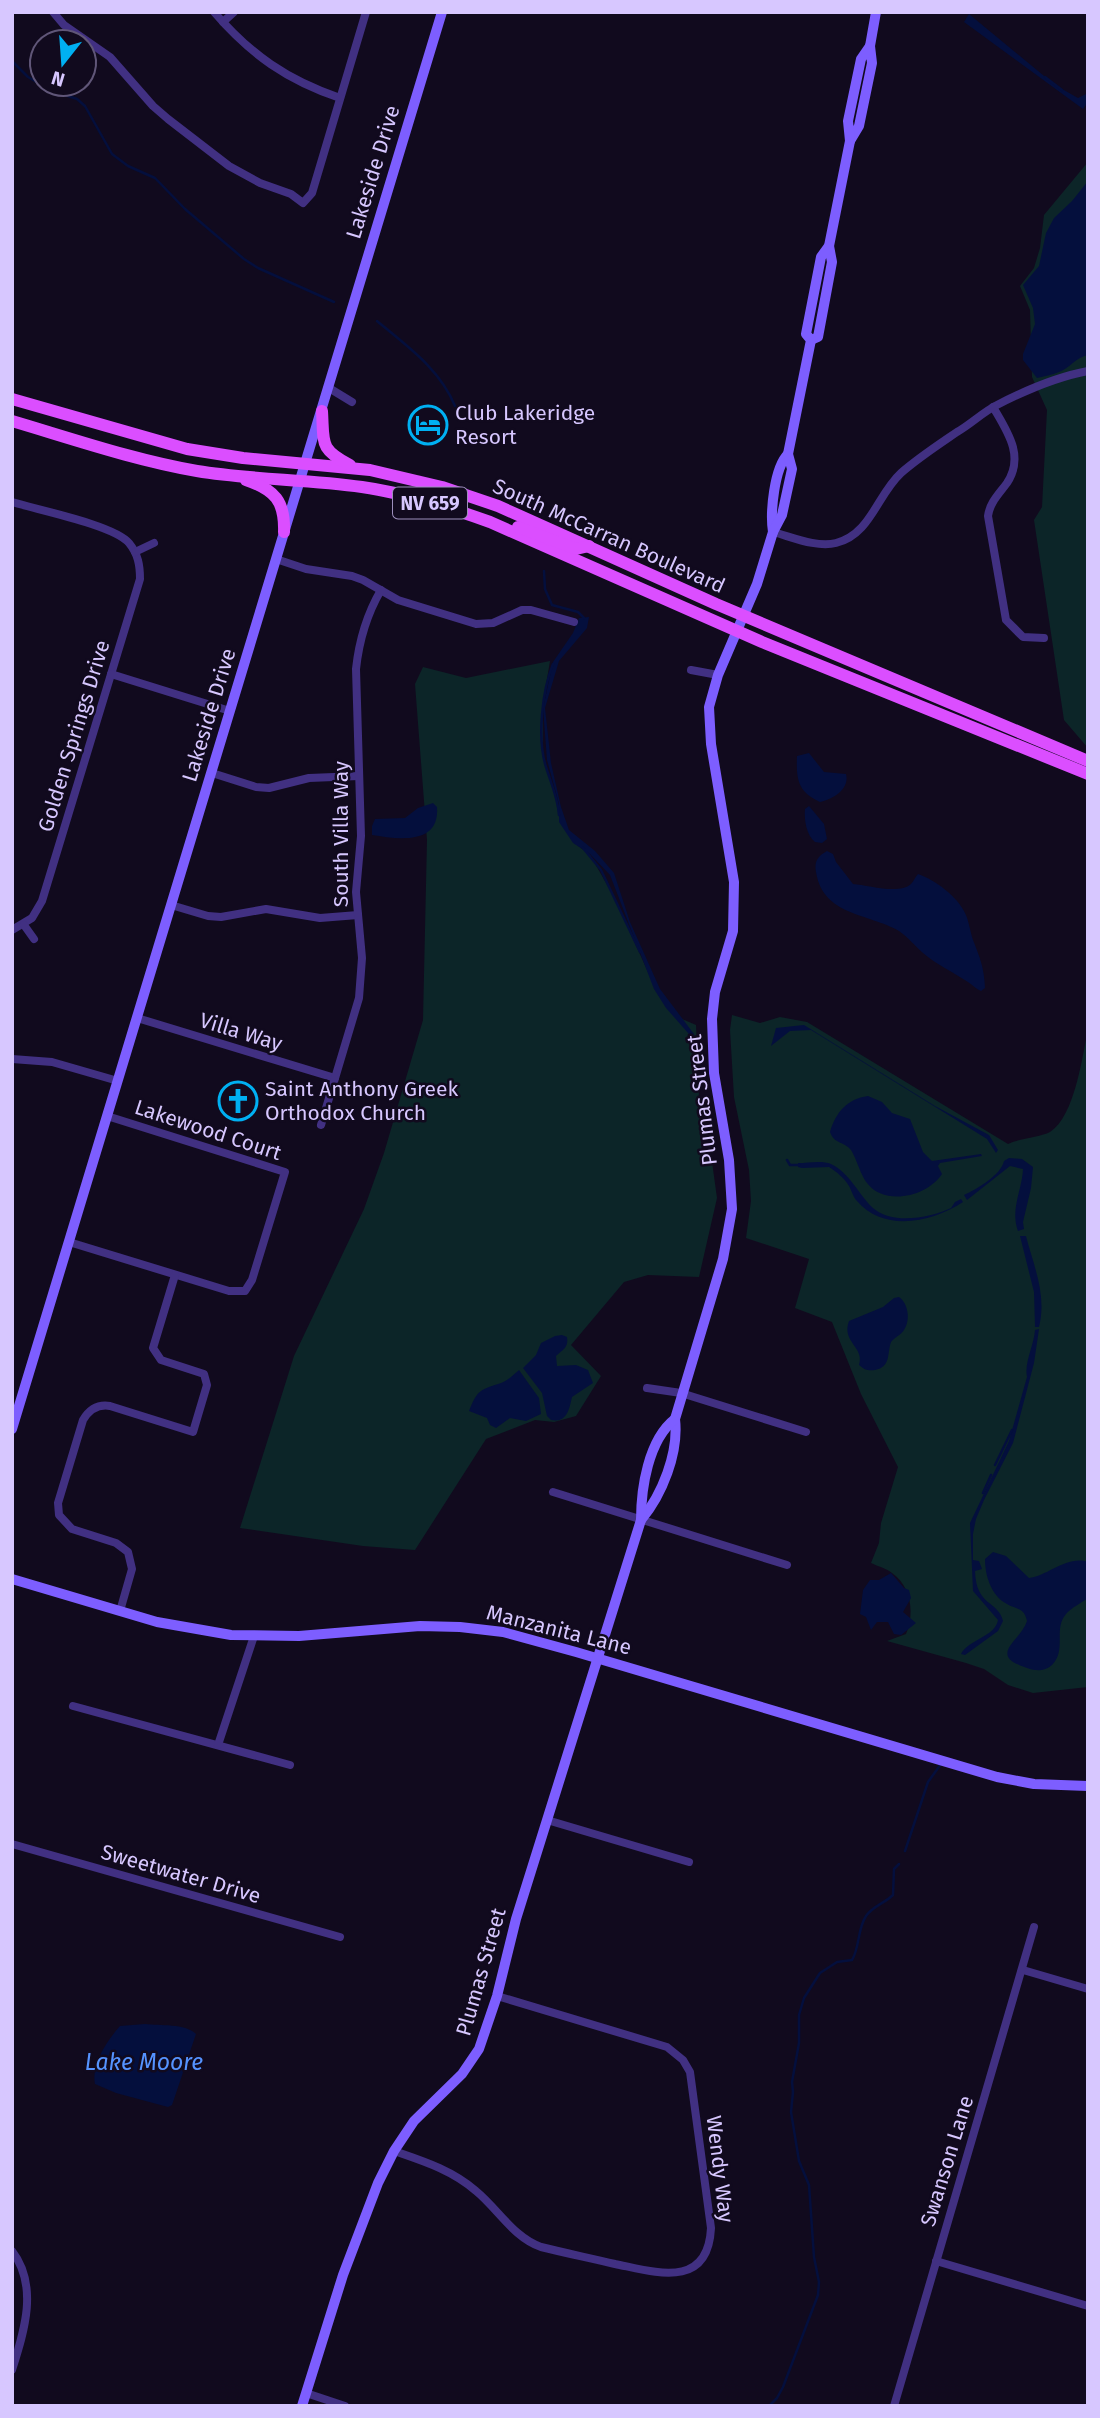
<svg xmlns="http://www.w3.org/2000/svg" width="1100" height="2418" font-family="'Fira Sans',sans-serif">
  <rect width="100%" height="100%" fill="#110a1e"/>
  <g fill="#0c2528">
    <path d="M1088 162V748L1064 720 1034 520 1042 507 1047 410 1032 377 1030 310 1020 286 1034 268 1040 248 1044 215Z"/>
    <path d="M550 661 543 703V755L557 802 573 842 590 855 613 895 659 996 675 1016 696 1025 699 1099 709 1140 717 1198 699 1277 648 1275 624 1282 571 1345 601 1376 576 1416 554 1422 535 1420 486 1439 415 1550 363 1546 240 1528 294 1356 364 1209 384 1153 423 1020 427 840 415 684 423 667 466 678Z"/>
    <path d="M732 1015 760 1023 780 1017 807 1022 1008 1144C1021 1138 1041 1137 1050 1132 1075 1116 1082 1057 1088 1030V1687L1033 1693 1008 1685 984 1669 966 1663 887 1641 906 1634C915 1613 911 1586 892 1573 886 1568 877 1566 871 1563L879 1543 881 1523 898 1467 861 1394 832 1322 795 1308 809 1259 746 1238 751 1201 749 1170 734 1097 730 1030Z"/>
  </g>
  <g fill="#040f3d">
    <path d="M969 14 1055 85 1078 98 1088 93V102L1083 109 964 22Z"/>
    <path d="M1088 181V355C1076 357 1070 368 1059 372 1052 375 1044 376 1037 378L1023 360V354L1035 324 1033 308 1023 285 1039 266 1046 233 1054 218 1072 201Z"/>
    <path d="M589 617 587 628 559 661 545 708 551 763 561 807 569 830 595 851 614 873 630 922 660 989 694 1034 696 1042 666 1008 654 989 610 875 590 854 573 843 559 822V804L547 760 543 708 553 662 573 633 579 618Z"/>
    <path d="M809 753 824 772 846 774C850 789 833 799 820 802 798 792 796 780 797 756Z"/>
    <path d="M433 803 437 807C440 846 397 839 372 835V826L375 819 405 818 418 808Z"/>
    <path d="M809 806 824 824 827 839 822 843 815 842C806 835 804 819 805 809Z"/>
    <path d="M827 851 833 854 836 862 853 884C868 885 899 895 911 884 914 881 915 877 918 874 935 880 957 896 965 913 969 921 970 931 973 940 980 958 984 967 985 988L981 991C976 989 973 985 968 982 953 972 937 965 923 953 915 946 908 937 899 931 868 913 823 916 816 872 814 861 818 856 827 851Z"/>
    <path d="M804 1025 935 1106 989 1135 998 1150 996 1153 987 1139 811 1030 790 1031 771 1046 776 1028Z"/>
    <path d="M868 1096 882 1102 892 1113 910 1119 923 1152 932 1161 981 1154 982 1156 940 1163 938 1166 942 1174C928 1196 885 1207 867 1183 860 1174 855 1154 850 1149 843 1141 834 1144 830 1132 836 1112 847 1099 868 1096Z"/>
    <path d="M1009 1158 1022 1159 1033 1167 1031 1188 1023 1222 1024 1229 1018 1231C1010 1209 1022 1191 1023 1169L1010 1166 967 1200 964 1195C977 1189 1001 1175 1004 1161Z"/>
    <path d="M798 1163C808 1163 822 1160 831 1164 849 1172 859 1195 873 1208 892 1225 930 1218 951 1208L955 1202 961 1199 963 1202C933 1222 884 1233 857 1201 853 1197 852 1191 849 1186 844 1178 837 1172 829 1167L802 1168 798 1167Z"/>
    <path d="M1020 1236H1026C1034 1267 1047 1295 1039 1327H1035L1034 1292Z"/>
    <path d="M899 1297C908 1303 911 1320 904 1330 901 1335 895 1337 891 1342 887 1354 891 1367 875 1370 868 1371 865 1370 859 1365 865 1347 841 1342 849 1321L883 1307 894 1298Z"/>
    <path d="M1039 1329 1034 1363 1013 1443 984 1500 976 1519 973 1534V1560L979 1561 982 1569 975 1571C976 1607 998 1600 1003 1621L998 1631 965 1655 961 1654C969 1639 995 1637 998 1620L973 1591 970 1523 1009 1441 1027 1377C1024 1363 1034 1345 1035 1330Z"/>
    <path d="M562 1335 567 1337C569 1348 562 1350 556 1356L557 1366 576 1365 588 1370 593 1383 572 1397C569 1410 567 1423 551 1420L547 1416 542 1393 523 1368 536 1355 541 1343 555 1336Z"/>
    <path d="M519 1370 539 1398 541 1414 526 1421 510 1418 496 1428 490 1425 487 1418 469 1411C478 1389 480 1390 501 1383 508 1381 514 1374 519 1370Z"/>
    <path d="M993 1552 1006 1556 1029 1578C1048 1576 1067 1555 1088 1562V1598C1081 1603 1071 1608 1066 1614 1053 1629 1067 1650 1052 1665 1044 1672 1036 1671 1027 1668 986 1655 1021 1641 1027 1621 1024 1607 1017 1610 1007 1604 991 1596 985 1575 985 1559Z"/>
    <path d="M891 1573 904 1588 909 1590 911 1598 903 1612 916 1623 901 1635 894 1634 888 1622H877L871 1630 866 1617 860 1614 863 1590 870 1580H879Z"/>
    <path d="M145 2024C160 2026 185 2023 196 2034L172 2105 168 2107 116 2093 95 2084C91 2064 107 2041 120 2026Z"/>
  </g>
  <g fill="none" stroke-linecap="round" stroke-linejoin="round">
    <g stroke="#040f3d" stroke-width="2.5">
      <path d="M12 61 28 77 50 90 77 99 85 106 112 154 128 166 155 178 185 209 244 259 258 268 334 302"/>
      <path d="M1045 77 1062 90"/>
      <path d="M377 321C407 346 440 369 455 406"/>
      <path d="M544 571 545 589 552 605 578 612 584 618"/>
      <path d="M553 664C542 691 537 739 546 767 551 783 558 798 559 815"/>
      <path d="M583 848 601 870 640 952"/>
      <path d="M787 1160 790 1165H799"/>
      <path d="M995 1465 1012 1430"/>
      <path d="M983 1493 991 1475"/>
      <path d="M905 1851 928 1782 941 1764"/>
      <path d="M769 2406 777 2398 783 2387 818 2295 819 2282 814 2257 809 2185 799 2161 791 2112 793 2092 792 2082 799 2043V2015L804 1998 820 1973 837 1962 852 1960C860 1947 857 1930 866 1916 873 1906 885 1903 893 1895L894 1869 899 1864"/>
    </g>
    <g stroke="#413082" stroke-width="8">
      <path d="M53 12 64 25 110 57 153 106 168 119 229 166 260 183 291 194 303 203 312 193 366 12"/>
      <path d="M214 12C251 55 287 80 340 98"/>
      <path d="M223 22 234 12"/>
      <path d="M329 388 352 402"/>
      <path d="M993 407C1007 431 1025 456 1007 483 999 494 990 502 988 516L1006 620 1023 637 1044 638"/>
      <path d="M12 502C38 510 114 525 129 543 138 554 140 565 140 579L42 901 32 918 12 930"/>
      <path d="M773 532C792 537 817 548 836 543 871 534 877 495 901 473 918 458 938 445 957 432 971 424 983 412 997 405 1026 390 1056 377 1088 371"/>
      <path d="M135 552 154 543"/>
      <path d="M276 559 306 569 352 576 363 580 398 600 476 624 493 623 522 610H531L574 622"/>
      <path d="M691 670 718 675"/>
      <path d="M111 674 230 711"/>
      <path d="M212 773 256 787 269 788 309 778 359 776"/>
      <path d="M171 905 208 916 221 917 266 909 320 918 358 915"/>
      <path d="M24 925 34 939"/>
      <path d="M137 1018 335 1078"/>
      <path d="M12 1059 52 1062 118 1081"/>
      <path d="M321 1125 359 998 362 958 356 892 361 836 356 669C359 641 367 614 381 590"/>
      <path d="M69 1242 229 1291H245L252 1280 285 1172 107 1116"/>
      <path d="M647 1388 681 1393 806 1432"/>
      <path d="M553 1492 787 1565"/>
      <path d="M120 1611 132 1569 128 1552 116 1543 72 1529 59 1515 58 1503 83 1420C89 1410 98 1404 110 1406L193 1432 207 1385 204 1374 161 1360 153 1348 175 1275"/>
      <path d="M73 1706 290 1765"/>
      <path d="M218 1745 254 1636"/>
      <path d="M547 1820 689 1862"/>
      <path d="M12 1844 340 1937"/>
      <path d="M1023 1970 1088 1989"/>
      <path d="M394 2151C423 2161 452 2170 476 2191 498 2209 513 2237 541 2247 565 2253 590 2258 615 2264 655 2272 708 2290 711 2228L690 2072 683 2060 667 2047 497 1996"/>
      <path d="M12 2251C39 2286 24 2332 12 2370"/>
      <path d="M936 2261 1088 2306"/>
      <path d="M306 2393 345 2406"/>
      <path d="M894 2406 1034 1927"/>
    </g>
    <g stroke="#7d5eff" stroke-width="10">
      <path d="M850 141 859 126 872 63 870 46 876 12"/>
      <path d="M811 340 818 337 832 262 829 246"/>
      <path d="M773 532C770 513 774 468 788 454"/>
      <path d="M12 1429 442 12"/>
      <path d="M641 1520C662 1495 679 1453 675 1419L723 1259 732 1209 729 1160 714 1073 712 1019 715 992 733 931 734 882 711 744 709 707 718 675 757 584 773 532 782 515 792 469 788 454 811 340 806 334 821 257 829 246 850 141 848 121 861 59 870 46"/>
      <path d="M12 1579 157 1622 231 1635 299 1636 420 1626 460 1627 503 1632 576 1652 997 1777 1034 1784 1088 1786"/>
      <path d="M302 2406 343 2275 378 2183 394 2151 414 2121 462 2074 479 2049 497 1996 516 1919 641 1520C641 1489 648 1440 675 1419"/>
    </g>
    <g stroke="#db4eff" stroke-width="12">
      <path d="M12 399 187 449 243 458 370 470 442 487 498 506 716 604 1088 761"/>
      <path d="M322 411C324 443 319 449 350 465"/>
      <path d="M12 421C73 439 134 460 197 471 251 480 307 479 362 487 405 493 448 507 490 522L762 642 1088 774"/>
      <path d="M246 480C275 490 285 501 284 532"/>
      <path d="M518 527 576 549 589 546"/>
    </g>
  </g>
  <defs>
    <symbol id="hotel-ring" viewBox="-11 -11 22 22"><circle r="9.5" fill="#110a1e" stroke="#00b0f2" stroke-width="1.5"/><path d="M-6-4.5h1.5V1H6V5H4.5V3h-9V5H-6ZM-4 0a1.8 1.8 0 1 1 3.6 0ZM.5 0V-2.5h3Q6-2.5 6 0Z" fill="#00b0f2"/></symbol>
    <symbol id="church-ring" viewBox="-11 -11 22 22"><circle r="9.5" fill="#110a1e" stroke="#00b0f2" stroke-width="1.5"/><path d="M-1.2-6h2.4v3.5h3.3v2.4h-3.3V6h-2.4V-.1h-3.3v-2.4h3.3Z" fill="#00b0f2"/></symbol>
  </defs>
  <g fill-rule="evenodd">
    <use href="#hotel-ring" x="406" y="403" width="44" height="44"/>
    <use href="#church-ring" x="216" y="1079" width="44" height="44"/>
  </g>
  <g text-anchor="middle" stroke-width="5" stroke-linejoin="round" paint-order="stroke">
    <rect fill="#110a1e" stroke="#9c8ebc" stroke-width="2" x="393" y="487.5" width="74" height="31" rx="5"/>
    <g font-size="19" font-weight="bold" fill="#d7c7ff">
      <text x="430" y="510">NV 659</text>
    </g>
    <g font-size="21" fill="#d7c7ff" stroke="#110a1e">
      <text transform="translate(373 172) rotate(-73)" y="7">Lakeside Drive</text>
      <text transform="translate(609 536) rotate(24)" y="7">South McCarran Boulevard</text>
      <text transform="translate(209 715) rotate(-73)" y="7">Lakeside Drive</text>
      <text transform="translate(74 736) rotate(-73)" y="7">Golden Springs Drive</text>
      <text transform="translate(341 834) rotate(-90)" y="7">South Villa Way</text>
      <text transform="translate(241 1032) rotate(17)" y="7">Villa Way</text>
      <text transform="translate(702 1100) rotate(-97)" y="7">Plumas Street</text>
      <text transform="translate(208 1130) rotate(18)" y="7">Lakewood Court</text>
      <text transform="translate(559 1630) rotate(14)" y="7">Manzanita Lane</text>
      <text transform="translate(181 1874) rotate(16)" y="7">Sweetwater Drive</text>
      <text transform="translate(481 1972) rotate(-74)" y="7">Plumas Street</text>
      <text transform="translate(947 2161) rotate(-73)" y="7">Swanson Lane</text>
      <text transform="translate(720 2169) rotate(83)" y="7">Wendy Way</text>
    </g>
    <g font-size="21" fill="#d7c7ff" stroke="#110a1e" text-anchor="start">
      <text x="455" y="420">Club Lakeridge<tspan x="455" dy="24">Resort</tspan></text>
      <text x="265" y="1096">Saint Anthony Greek<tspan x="265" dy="24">Orthodox Church</tspan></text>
    </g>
    <g font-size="23" font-style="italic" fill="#5593ff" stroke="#110a1e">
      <text x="144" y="2070">Lake Moore</text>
    </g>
  </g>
  <rect width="1100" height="2418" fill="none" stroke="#d7c7ff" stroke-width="28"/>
  <g transform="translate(63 63) rotate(197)"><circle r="33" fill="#110a1e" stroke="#605678" stroke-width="2"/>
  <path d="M0-5L12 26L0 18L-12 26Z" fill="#00b0f2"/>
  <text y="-10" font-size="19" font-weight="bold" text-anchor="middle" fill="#d7c7ff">N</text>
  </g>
</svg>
